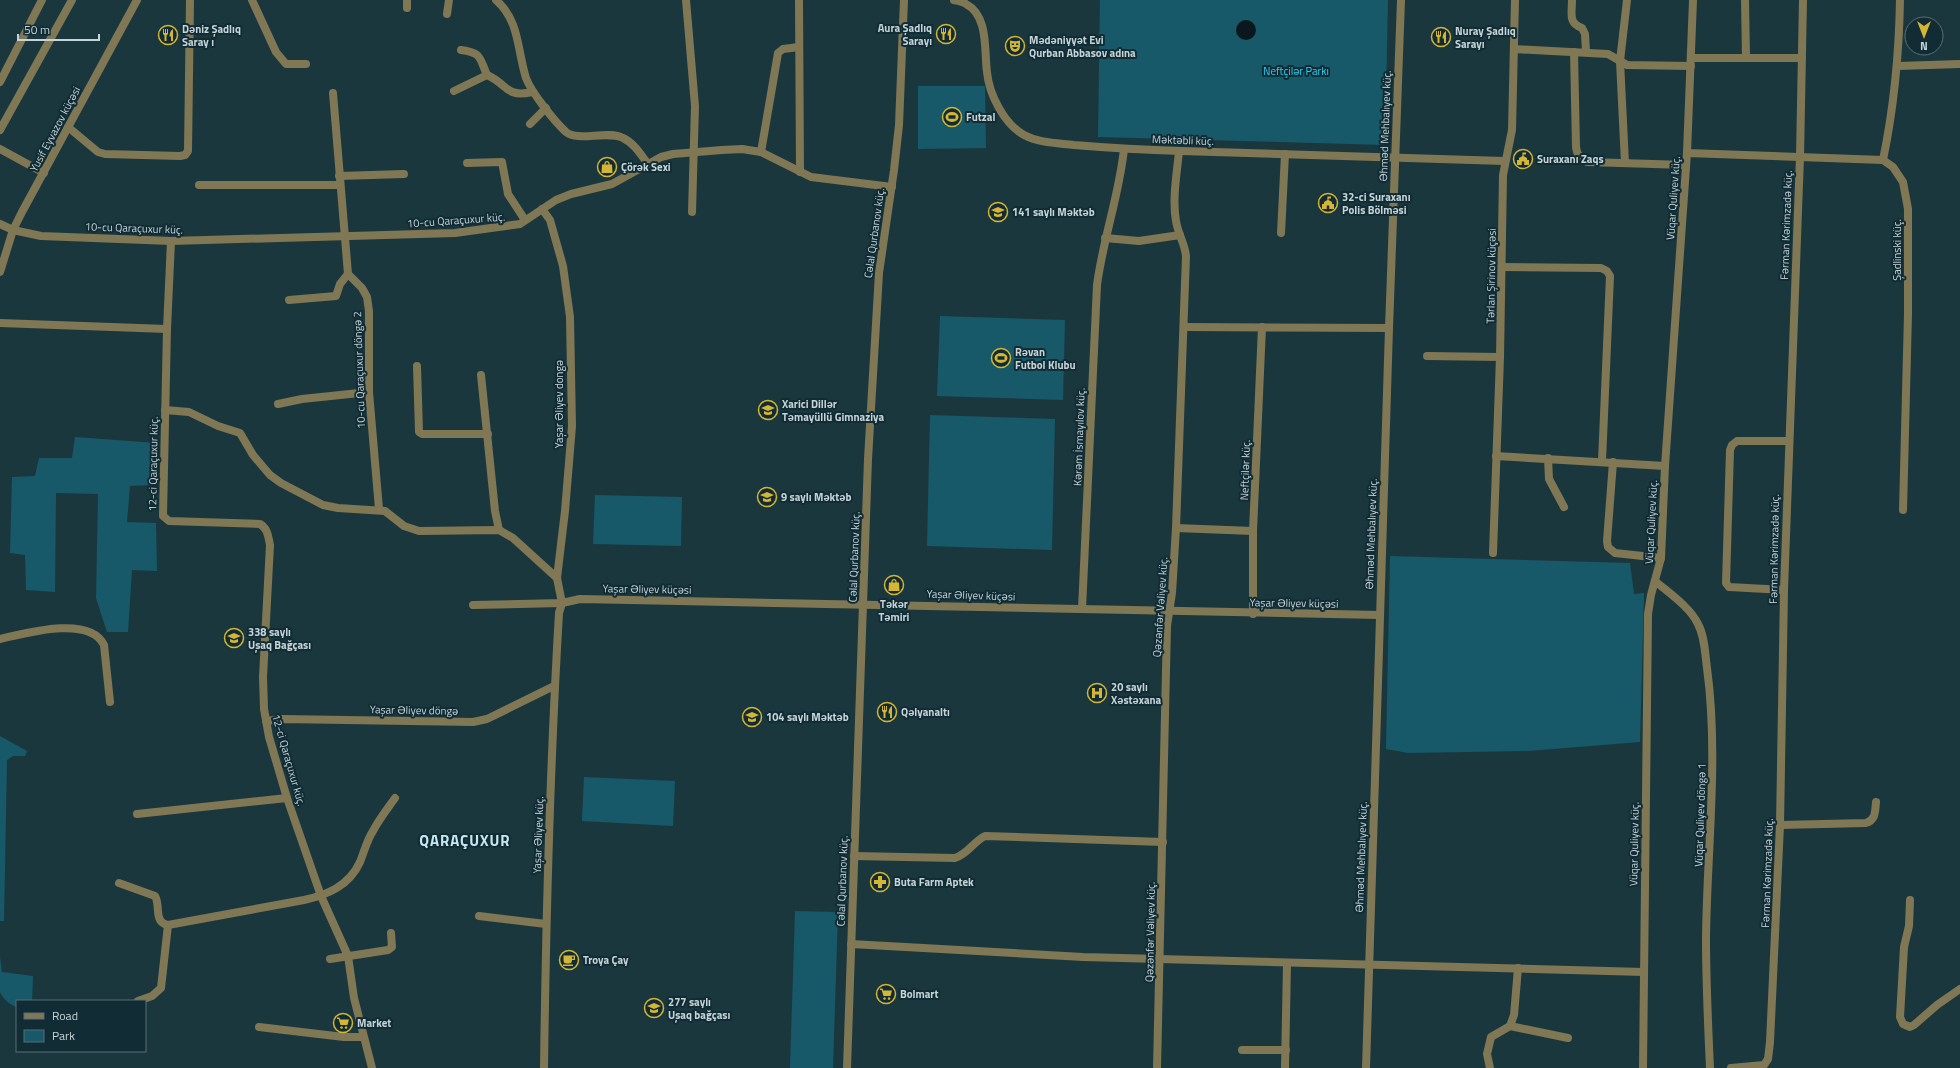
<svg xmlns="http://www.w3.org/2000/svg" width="1960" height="1068" font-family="'Titillium Web',sans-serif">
  <rect width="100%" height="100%" fill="#1b373e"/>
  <g fill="#175969">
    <path d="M1100 0H1388L1385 145 1098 137Z"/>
    <path d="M918 86H985L986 148 918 149Z"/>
    <path d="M940 316 1065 320 1063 400 937 396Z"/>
    <path d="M930 415 1055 419 1052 550 927 546Z"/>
    <path d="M75 437 156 443 152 485 130 486 127 522 156 523 157 571 132 570 128 632H107L96 598 98 494 56 493 55 592 26 590 25 555 10 553 12 477 35 476 39 458H72Z"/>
    <path d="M595 495 682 497 681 546 593 544Z"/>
    <path d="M1390 556 1630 563 1634 594 1644 593 1640 742 1528 751 1408 753 1386 749Z"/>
    <path d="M0 736 27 751 25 756H13L7 760 4 921H0Z"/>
    <path d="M584 777 675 781 673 826 582 821Z"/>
    <path d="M795 911 838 912 833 1068H790Z"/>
    <path d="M0 957 2 972 33 976 32 1001H17V1007C10 1005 3 999 0 992Z"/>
  </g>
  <circle fill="#0a181d" cx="1246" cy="30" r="10"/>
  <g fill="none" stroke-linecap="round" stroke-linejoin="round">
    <g stroke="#807755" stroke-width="8">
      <path d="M252 0 276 52 286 64H306"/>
      <path d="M496 0C520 21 517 50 526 78 531 92 555 122 566 132 578 142 607 130 623 138 634 143 641 155 648 164"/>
      <path d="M686 0 695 106 692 212"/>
      <path d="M799 0 800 172"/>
      <path d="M954 0C958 1 963 2 966 4 989 16 984 51 987 72 989 94 1004 124 1024 135 1039 143 1057 143 1074 145 1110 148 1145 150 1181 151 1289 154 1397 158 1504 161"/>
      <path d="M1572 0C1572 14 1568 23 1582 28L1585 34 1586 52"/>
      <path d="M1745 0 1746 58"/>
      <path d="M1900 0C1899 55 1894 107 1883 160L1893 167 1903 182 1908 209V314L1903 510"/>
      <path d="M407 8V0"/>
      <path d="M447 14 449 0"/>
      <path d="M1514 49 1608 54 1627 65 1691 66"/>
      <path d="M461 50C482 53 479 57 487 75 508 84 505 98 532 92"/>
      <path d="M1574 52 1576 147C1577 155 1580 158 1587 162L1686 165"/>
      <path d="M1691 58H1802"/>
      <path d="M1898 66 1960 64"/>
      <path d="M0 82 42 0"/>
      <path d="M454 91 487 75"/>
      <path d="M333 93 348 274 362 288 367 297 369 311V392L379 509"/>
      <path d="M530 124 546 108"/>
      <path d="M68 127 98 152 105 154 180 156 185 155 188 151 190 0"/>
      <path d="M0 130 72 0"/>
      <path d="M0 149 44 173"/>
      <path d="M761 152 778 53 783 49 799 47"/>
      <path d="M1687 153 1883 160"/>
      <path d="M467 163 502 162 508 194 525 220"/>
      <path d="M1625 163 1620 61 1627 0"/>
      <path d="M339 176 404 174"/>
      <path d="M199 185H339"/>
      <path d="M542 209 550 220 563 266 570 317 572 426 565 511 557 578 562 603"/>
      <path d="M0 224 13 230 41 236 171 241 455 233 520 224 556 200 571 194 612 184 661 157 673 154 722 150 742 149 761 152 811 177 892 187"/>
      <path d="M1281 233 1285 154"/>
      <path d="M1105 238 1139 241 1180 235"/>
      <path d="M171 241 167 329 163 516 169 521 260 524C268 529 268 536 270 545L263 677 264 709 269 737 287 798 321 896 348 956 354 998 372 1068"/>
      <path d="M1502 267 1601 268 1607 271 1610 276 1602 461"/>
      <path d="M289 300 336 296 340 284 348 274"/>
      <path d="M0 323 167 329"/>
      <path d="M1184 327 1389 328"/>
      <path d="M1427 356 1500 357"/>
      <path d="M417 366 419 432 422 434H488"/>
      <path d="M481 375 495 511 499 530"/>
      <path d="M278 404 302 399 369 392"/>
      <path d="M165 410 189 412 218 426 240 433 253 455 270 475 281 483 323 505 338 508 385 511 404 526 419 531 499 530 513 538 557 578"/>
      <path d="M1496 456 1665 466"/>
      <path d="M1548 458 1549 479 1564 507"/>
      <path d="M1613 462 1607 541 1608 547 1615 553 1661 558"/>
      <path d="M1176 528 1253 531"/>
      <path d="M1493 553 1500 357 1503 175 1512 130 1515 0"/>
      <path d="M1655 581C1669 593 1690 607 1698 624 1705 637 1705 654 1707 668 1719 757 1707 848 1706 938 1706 981 1708 1025 1710 1068"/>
      <path d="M1784 590 1729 587 1726 583 1730 450 1732 445 1737 441H1788"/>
      <path d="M473 605 562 603 580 599 1380 615"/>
      <path d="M1082 609 1097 285C1103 239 1119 196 1124 149"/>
      <path d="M1253 614V531L1262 327"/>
      <path d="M0 639C26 633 90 615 104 645L110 702"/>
      <path d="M266 721 282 719 473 722 487 719 554 686"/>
      <path d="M137 814 287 798"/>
      <path d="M1780 825 1866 823C1876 820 1875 811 1876 802"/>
      <path d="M854 856 955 858C968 854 973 842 985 836L1163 842"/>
      <path d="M119 883 155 896C161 906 153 922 168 925"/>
      <path d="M1910 900 1909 926 1904 947 1900 1017 1903 1024 1910 1027 1914 1025 1937 1005 1960 989"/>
      <path d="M479 916 546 924"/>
      <path d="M851 944 1083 957 1644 972"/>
      <path d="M330 959 388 950 392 947 391 933"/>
      <path d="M138 1001 152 996 161 988 168 925 304 900C327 895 349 886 360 862 364 852 367 840 373 831 379 819 388 808 395 798"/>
      <path d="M1510 1026 1568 1038"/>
      <path d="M259 1027 344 1037H363"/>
      <path d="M1242 1050H1286"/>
      <path d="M544 1068C546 916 550 764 559 613L562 603"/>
      <path d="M1157 1068 1167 626 1172 593 1176 528 1186 256C1185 244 1178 234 1176 221 1172 199 1177 173 1179 151"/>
      <path d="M1285 1068 1287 963"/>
      <path d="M1490 1068 1487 1054 1491 1037 1510 1026 1514 1015 1518 968"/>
      <path d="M1643 1068 1648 614 1651 595 1661 558 1665 466 1687 153 1693 0"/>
      <path d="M1731 1068 1764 1065 1768 1059 1770 1042 1780 825 1784 590 1800 157 1803 0"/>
    </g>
    <g stroke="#807755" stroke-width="8">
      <path d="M0 272 13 230 22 212 137 0"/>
      <path d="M847 1068 868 459 879 273 894 170 899 125 904 0"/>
      <path d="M1366 1068 1389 328 1401 0"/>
    </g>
  </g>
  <defs>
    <symbol id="restaurant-ring" viewBox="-11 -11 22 22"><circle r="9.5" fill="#112c34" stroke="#d5b534" stroke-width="1.5"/><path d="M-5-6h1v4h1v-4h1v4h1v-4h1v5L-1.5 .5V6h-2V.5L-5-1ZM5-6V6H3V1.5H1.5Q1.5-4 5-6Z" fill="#d5b534"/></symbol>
    <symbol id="theatre-ring" viewBox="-11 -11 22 22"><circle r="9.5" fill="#112c34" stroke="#d5b534" stroke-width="1.5"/><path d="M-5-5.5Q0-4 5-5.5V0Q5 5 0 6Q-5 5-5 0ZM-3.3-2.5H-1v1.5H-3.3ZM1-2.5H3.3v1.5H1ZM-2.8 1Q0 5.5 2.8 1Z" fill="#d5b534"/></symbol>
    <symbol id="stadium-ring" viewBox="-11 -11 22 22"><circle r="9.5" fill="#112c34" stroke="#d5b534" stroke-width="1.5"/><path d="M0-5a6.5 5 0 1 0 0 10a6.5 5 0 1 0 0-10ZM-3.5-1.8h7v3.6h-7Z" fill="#d5b534"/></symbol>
    <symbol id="civic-ring" viewBox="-11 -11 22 22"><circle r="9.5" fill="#112c34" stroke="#d5b534" stroke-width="1.5"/><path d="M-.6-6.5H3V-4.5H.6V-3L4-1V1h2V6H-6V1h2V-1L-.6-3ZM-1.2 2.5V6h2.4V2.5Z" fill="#d5b534"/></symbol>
    <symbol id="shop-ring" viewBox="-11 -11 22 22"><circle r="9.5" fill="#112c34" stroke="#d5b534" stroke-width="1.5"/><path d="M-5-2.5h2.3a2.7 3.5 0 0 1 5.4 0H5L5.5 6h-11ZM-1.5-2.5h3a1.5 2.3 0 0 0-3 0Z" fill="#d5b534"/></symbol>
    <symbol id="school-ring" viewBox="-11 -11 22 22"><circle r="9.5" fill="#112c34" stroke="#d5b534" stroke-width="1.5"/><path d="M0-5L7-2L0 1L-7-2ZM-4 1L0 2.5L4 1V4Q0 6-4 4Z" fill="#d5b534"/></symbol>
    <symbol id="hospital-ring" viewBox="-11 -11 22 22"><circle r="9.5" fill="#112c34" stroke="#d5b534" stroke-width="1.5"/><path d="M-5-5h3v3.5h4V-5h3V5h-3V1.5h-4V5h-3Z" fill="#d5b534"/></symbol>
    <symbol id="pharmacy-ring" viewBox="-11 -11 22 22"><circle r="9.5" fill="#112c34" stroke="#d5b534" stroke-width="1.5"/><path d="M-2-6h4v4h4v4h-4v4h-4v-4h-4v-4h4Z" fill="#d5b534"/></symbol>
    <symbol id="cafe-ring" viewBox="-11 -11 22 22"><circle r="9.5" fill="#112c34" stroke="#d5b534" stroke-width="1.5"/><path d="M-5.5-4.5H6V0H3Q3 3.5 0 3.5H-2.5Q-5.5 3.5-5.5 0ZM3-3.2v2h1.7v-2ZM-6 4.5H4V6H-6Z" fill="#d5b534"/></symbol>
    <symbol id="supermarket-ring" viewBox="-11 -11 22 22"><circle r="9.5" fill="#112c34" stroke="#d5b534" stroke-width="1.5"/><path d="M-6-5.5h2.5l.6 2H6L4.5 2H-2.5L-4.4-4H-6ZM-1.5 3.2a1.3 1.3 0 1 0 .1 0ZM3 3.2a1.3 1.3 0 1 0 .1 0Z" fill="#d5b534"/></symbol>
  </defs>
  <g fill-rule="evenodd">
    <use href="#restaurant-ring" x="935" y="23" width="22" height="22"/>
    <use href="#restaurant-ring" x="157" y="24" width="22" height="22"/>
    <use href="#restaurant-ring" x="1430" y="26" width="22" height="22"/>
    <use href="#theatre-ring" x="1004" y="35" width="22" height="22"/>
    <use href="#stadium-ring" x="941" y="106" width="22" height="22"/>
    <use href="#civic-ring" x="1512" y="148" width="22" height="22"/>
    <use href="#shop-ring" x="596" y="156" width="22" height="22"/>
    <use href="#civic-ring" x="1317" y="192" width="22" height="22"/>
    <use href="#school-ring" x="987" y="201" width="22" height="22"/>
    <use href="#stadium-ring" x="990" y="347" width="22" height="22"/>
    <use href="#school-ring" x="757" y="399" width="22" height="22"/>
    <use href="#school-ring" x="756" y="486" width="22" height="22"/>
    <use href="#shop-ring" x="883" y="574" width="22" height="22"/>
    <use href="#school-ring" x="223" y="627" width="22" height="22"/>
    <use href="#hospital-ring" x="1086" y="682" width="22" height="22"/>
    <use href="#restaurant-ring" x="876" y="701" width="22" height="22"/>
    <use href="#school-ring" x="741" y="706" width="22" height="22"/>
    <use href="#pharmacy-ring" x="869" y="871" width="22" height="22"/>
    <use href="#cafe-ring" x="558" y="949" width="22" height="22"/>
    <use href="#supermarket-ring" x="875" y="983" width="22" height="22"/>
    <use href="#school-ring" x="643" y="997" width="22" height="22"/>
    <use href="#supermarket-ring" x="332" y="1012" width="22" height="22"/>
  </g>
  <g text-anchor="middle" stroke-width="4" stroke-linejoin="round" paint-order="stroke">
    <g font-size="11" font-weight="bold" fill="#c5d4d9" stroke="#112c34" text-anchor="start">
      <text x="932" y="32" text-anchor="end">Aura Şadlıq<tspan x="932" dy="13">Sarayı</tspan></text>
      <text x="182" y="33">Dəniz Şadlıq<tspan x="182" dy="13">Saray ı</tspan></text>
      <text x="1455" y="35">Nuray Şadlıq<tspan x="1455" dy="13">Sarayı</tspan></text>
      <text x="1029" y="44">Mədəniyyət Evi<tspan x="1029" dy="13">Qurban Abbasov adına</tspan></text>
      <text x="966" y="121">Futzal</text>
      <text x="1537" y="163">Suraxanı Zaqs</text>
      <text x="621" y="171">Çörək Sexi</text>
      <text x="1342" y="201">32-ci Suraxanı<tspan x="1342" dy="13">Polis Bölməsi</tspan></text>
      <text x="1012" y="216">141 saylı Məktəb</text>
      <text x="1015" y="356">Rəvan<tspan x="1015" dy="13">Futbol Klubu</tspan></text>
      <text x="782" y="408">Xarici Dillər<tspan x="782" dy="13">Təmayüllü Gimnaziya</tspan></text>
      <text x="781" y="501">9 saylı Məktəb</text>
      <text x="894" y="608" text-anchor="middle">Təkər<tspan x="894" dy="13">Təmiri</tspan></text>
      <text x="248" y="636">338 saylı<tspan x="248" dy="13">Uşaq Bağçası</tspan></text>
      <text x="1111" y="691">20 saylı<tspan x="1111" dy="13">Xəstəxana</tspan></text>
      <text x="901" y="716">Qəlyanaltı</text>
      <text x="766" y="721">104 saylı Məktəb</text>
      <text x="894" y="886">Buta Farm Aptek</text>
      <text x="583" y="964">Troya Çay</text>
      <text x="900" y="998">Bolmart</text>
      <text x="668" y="1006">277 saylı<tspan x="668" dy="13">Uşaq bağçası</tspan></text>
      <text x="357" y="1027">Market</text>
    </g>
    <g font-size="11" fill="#25d4fb" stroke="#112c34">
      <text x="1296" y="75">Neftçilər Parkı</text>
    </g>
    <g font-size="11" fill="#c5d4d9" stroke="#112c34">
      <text transform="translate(1385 126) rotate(-88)" y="4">Əhməd Mehbalıyev küç.</text>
      <text transform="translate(55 129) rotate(-62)" y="4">Yusif Eyvazov küçəsi</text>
      <text transform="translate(1183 140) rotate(2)" y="4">Məktəbli küç.</text>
      <text transform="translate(1673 198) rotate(-86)" y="4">Vüqar Quliyev küç.</text>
      <text transform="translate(456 220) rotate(-4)" y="4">10-cu Qaraçuxur küç.</text>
      <text transform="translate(1786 225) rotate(-88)" y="4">Fərman Kərimzadə küç.</text>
      <text transform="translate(134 228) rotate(2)" y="4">10-cu Qaraçuxur küç.</text>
      <text transform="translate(874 233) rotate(-82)" y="4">Cəlal Qurbanov küç.</text>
      <text transform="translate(1897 250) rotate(-90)" y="4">Şadlinski küç.</text>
      <text transform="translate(1491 276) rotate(-89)" y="4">Tərlan Şirinov küçəsi</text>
      <text transform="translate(359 370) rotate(-92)" y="4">10-cu Qaraçuxur döngə 2</text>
      <text transform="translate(559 404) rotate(-90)" y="4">Yaşar Əliyev dongə</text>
      <text transform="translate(1079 437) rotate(-88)" y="4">Kərəm İsmayılov küç.</text>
      <text transform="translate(153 464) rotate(-89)" y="4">12-ci Qaraçuxur küç.</text>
      <text transform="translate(1245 470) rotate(-88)" y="4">Neftçilər küç.</text>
      <text transform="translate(1651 522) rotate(-87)" y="4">Vüqar Quliyev küç.</text>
      <text transform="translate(1371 534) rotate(-88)" y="4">Əhməd Mehbalıyev küç.</text>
      <text transform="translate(1774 549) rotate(-89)" y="4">Fərman Kərimzadə küç.</text>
      <text transform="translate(854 557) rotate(-88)" y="4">Cəlal Qurbanov küç.</text>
      <text transform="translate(647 589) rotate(1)" y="4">Yaşar Əliyev küçəsi</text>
      <text transform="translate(971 595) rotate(2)" y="4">Yaşar Əliyev küçəsi</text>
      <text transform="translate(1294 603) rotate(1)" y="4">Yaşar Əliyev küçəsi</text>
      <text transform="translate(1160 607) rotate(-86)" y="4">Qəzənfər Vəliyev küç.</text>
      <text transform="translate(414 710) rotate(1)" y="4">Yaşar Əliyev döngə</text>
      <text transform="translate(289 760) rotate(74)" y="4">12-ci Qaraçuxur küç.</text>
      <text transform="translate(1700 815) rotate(-88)" y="4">Vüqar Quliyev döngə 1</text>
      <text transform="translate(538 835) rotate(-88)" y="4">Yaşar Əliyev küç.</text>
      <text transform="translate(1634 844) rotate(-89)" y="4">Vüqar Quliyev küç.</text>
      <text transform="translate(1361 857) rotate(-88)" y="4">Əhməd Mehbalıyev küç.</text>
      <text transform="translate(1767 873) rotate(-88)" y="4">Fərman Kərimzadə küç.</text>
      <text transform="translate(842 881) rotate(-88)" y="4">Cəlal Qurbanov küç.</text>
      <text transform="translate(1150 932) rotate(-89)" y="4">Qəzənfər Vəliyev küç.</text>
    </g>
    <g font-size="15" font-weight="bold" letter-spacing="1" fill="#c8e8f1" stroke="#112c34">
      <text x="465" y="846">QARAÇUXUR</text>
    </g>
  </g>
  <rect x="16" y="1000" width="130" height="52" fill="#112c34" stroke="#596f76"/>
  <rect x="24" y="1013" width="20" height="6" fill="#807755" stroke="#596f76"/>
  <text x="52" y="1020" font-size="12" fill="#c5d4d9">Road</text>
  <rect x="24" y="1030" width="20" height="12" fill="#175969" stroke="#596f76"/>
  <text x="52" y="1040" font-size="12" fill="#c5d4d9">Park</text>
  <g transform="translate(1924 36) rotate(180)"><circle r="19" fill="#112c34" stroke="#596f76"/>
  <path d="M0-3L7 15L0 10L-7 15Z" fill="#d5b534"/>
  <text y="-6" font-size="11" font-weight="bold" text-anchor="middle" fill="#c5d4d9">N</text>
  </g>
  <path d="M18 34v6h81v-6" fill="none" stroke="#c5d4d9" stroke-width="2"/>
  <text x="24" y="34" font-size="12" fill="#c5d4d9" stroke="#112c34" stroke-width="3" paint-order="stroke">50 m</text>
</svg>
